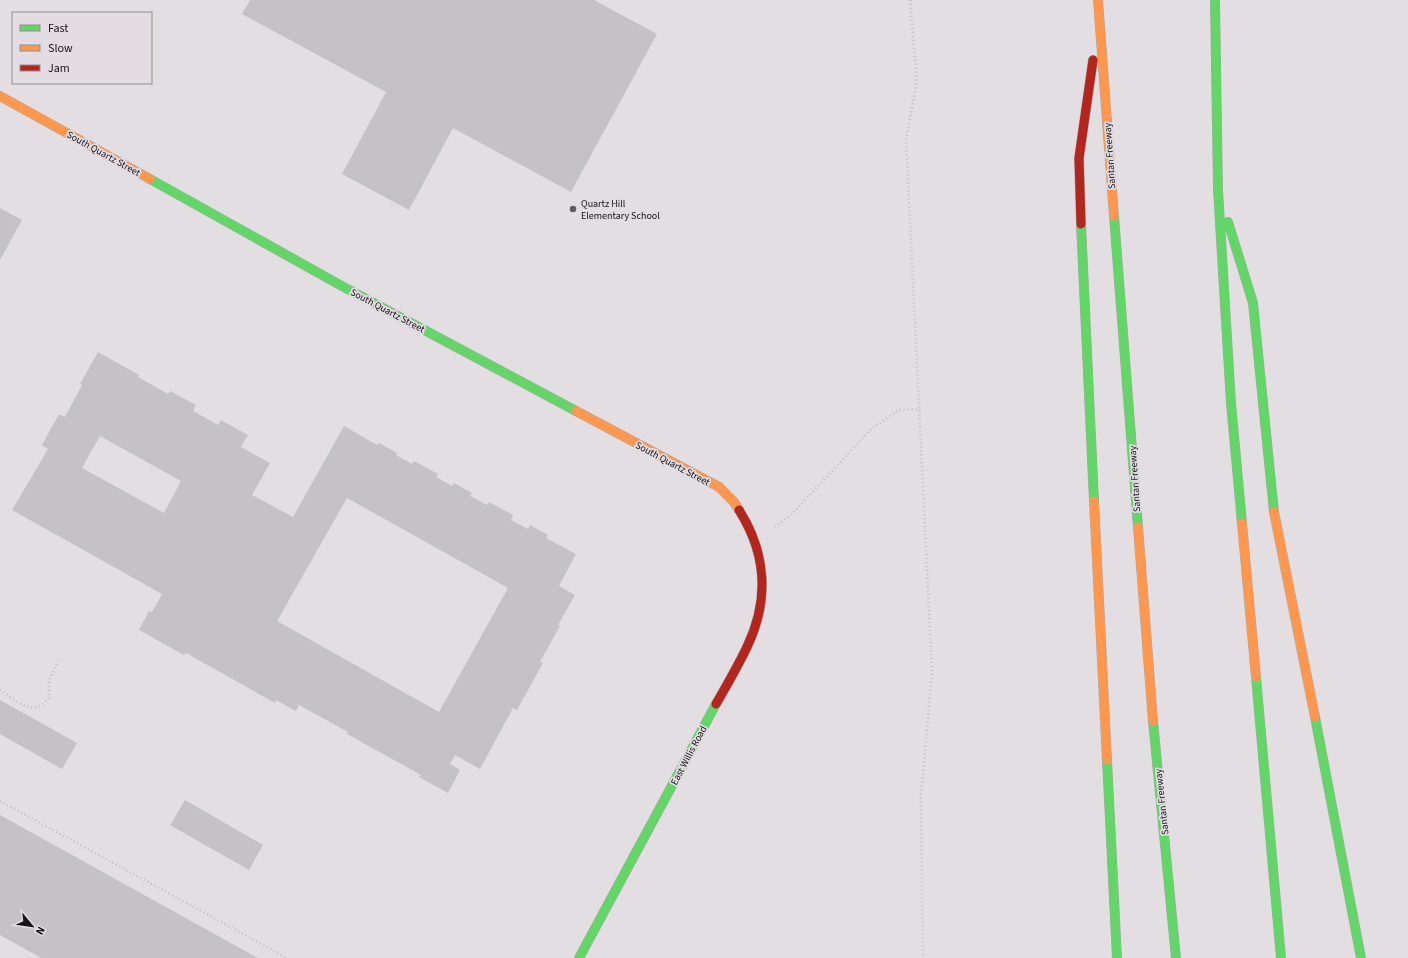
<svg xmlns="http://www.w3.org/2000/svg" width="1408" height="958" font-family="'Source Sans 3',sans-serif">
  <rect width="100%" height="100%" fill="#e2dee2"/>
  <g fill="#c5c2c5" fill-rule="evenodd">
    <path d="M250 0H594L657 34 571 192 453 128 409 210 342 174 386 92 242 14Z"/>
    <path d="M0 208 22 220 0 260Z"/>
    <path d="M98 352 139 375 138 377 168 394 170 391 196 405 193 411 218 425 221 420 248 435 241 447 270 463 252 495 293 517 344 426 377 445 379 443 397 453 396 455 412 464 414 461 438 474 436 477 452 486 454 483 472 493 470 496 487 505 489 502 513 515 511 520 528 529 530 525 548 535 546 538 576 554 559 586 575 595 558 625 560 626 540 662 543 663 517 710 513 708 480 769 455 755 450 764 460 770 448 793 419 777 421 775 347 734 348 732 299 705 296 711 276 700 275 703 186 653 184 655 139 630 149 611 152 612 162 594 12 510 48 449 42 445 59 414 65 417 82 385 80 384ZM100 436 181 481 164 513 82 468ZM347 498 508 588 439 712 277 621Z"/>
    <path d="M0 700 77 743 62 769 0 734Z"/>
    <path d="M185 800 263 845 249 870 170 825Z"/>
    <path d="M0 815 258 958H41L0 935Z"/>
  </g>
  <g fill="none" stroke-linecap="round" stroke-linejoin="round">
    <defs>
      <g id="fast">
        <path d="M1215 0 1218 190 1231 403 1242 523"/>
        <path d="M150 179 340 285 576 411"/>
        <path d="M1114 216 1138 527"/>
        <path d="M1228 222 1253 303 1274 512"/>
        <path d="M1081 224 1094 501"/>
        <path d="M1256 677 1281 958"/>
        <path d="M1315 717 1361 958"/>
        <path d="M1153 721 1176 958"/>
        <path d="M1107 760 1117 958"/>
        <path d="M579 958 716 704"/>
      </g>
      <g id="slow">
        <path d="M1098 0 1114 216"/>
        <path d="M0 96 150 179"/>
        <path d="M576 411 719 487 734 502 739 510"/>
        <path d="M1094 501 1107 760"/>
        <path d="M1274 512 1315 717"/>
        <path d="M1242 523 1256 677"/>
        <path d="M1138 527 1153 721"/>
      </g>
      <g id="jam">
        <path d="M1081 224 1079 158 1093 60"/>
        <path d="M716 704C727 685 738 666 747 647 769 601 767 554 739 510"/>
      </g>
    </defs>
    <use href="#fast" stroke="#aaa8aa" stroke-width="10"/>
    <use href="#slow" stroke="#aaa8aa" stroke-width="10"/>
    <use href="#jam" stroke="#aaa8aa" stroke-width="10"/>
    <g stroke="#c0bfc0" stroke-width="2.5" stroke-dasharray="1 3" stroke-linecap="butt">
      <path d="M910 0 917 82 906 139 932 672 921 795 923 958"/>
      <path d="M775 527 791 515 871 429 899 410 920 409"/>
      <path d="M0 690C16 700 33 719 49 698V680L59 659"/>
      <path d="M0 801 287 958"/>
    </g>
    <use href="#fast" stroke="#63d668" stroke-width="9"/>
    <use href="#slow" stroke="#ff974d" stroke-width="9"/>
    <use href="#jam" stroke="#b3261e" stroke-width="9"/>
  </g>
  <circle fill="#5d5b5d" stroke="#e3dde3" stroke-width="1.5" cx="573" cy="209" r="4"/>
  <g text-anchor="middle" stroke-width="3.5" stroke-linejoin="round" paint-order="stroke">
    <g font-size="10" fill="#161416" stroke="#e3dde3">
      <text transform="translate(104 153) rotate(29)" y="4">South Quartz Street</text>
      <text transform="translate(1109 156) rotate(-94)" y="4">Santan Freeway</text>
      <text transform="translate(388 310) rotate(28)" y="4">South Quartz Street</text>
      <text transform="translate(673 463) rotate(28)" y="4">South Quartz Street</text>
      <text transform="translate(1134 479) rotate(-94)" y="4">Santan Freeway</text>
      <text transform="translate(688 755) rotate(-62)" y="4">East Willis Road</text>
      <text transform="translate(1161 802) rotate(-96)" y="4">Santan Freeway</text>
    </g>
    <g font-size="10" fill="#161416" stroke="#e3dde3" text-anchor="start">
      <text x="581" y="207">Quartz Hill<tspan x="581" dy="12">Elementary School</tspan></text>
    </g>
  </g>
  <rect x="12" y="12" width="140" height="72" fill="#e3dde3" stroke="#918d91"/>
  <rect x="20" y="25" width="20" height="6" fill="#63d668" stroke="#918d91"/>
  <text x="48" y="32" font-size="12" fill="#161416">Fast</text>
  <rect x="20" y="45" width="20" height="6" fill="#ff974d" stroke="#918d91"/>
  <text x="48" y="52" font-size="12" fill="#161416">Slow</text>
  <rect x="20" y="65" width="20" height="6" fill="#b3261e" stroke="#918d91"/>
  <text x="48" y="72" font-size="12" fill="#161416">Jam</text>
  <g transform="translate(32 926) rotate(119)" stroke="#e3dde3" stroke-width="3" paint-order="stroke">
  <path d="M0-3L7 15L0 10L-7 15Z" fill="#161416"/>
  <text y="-6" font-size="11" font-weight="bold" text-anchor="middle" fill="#161416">N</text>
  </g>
</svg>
